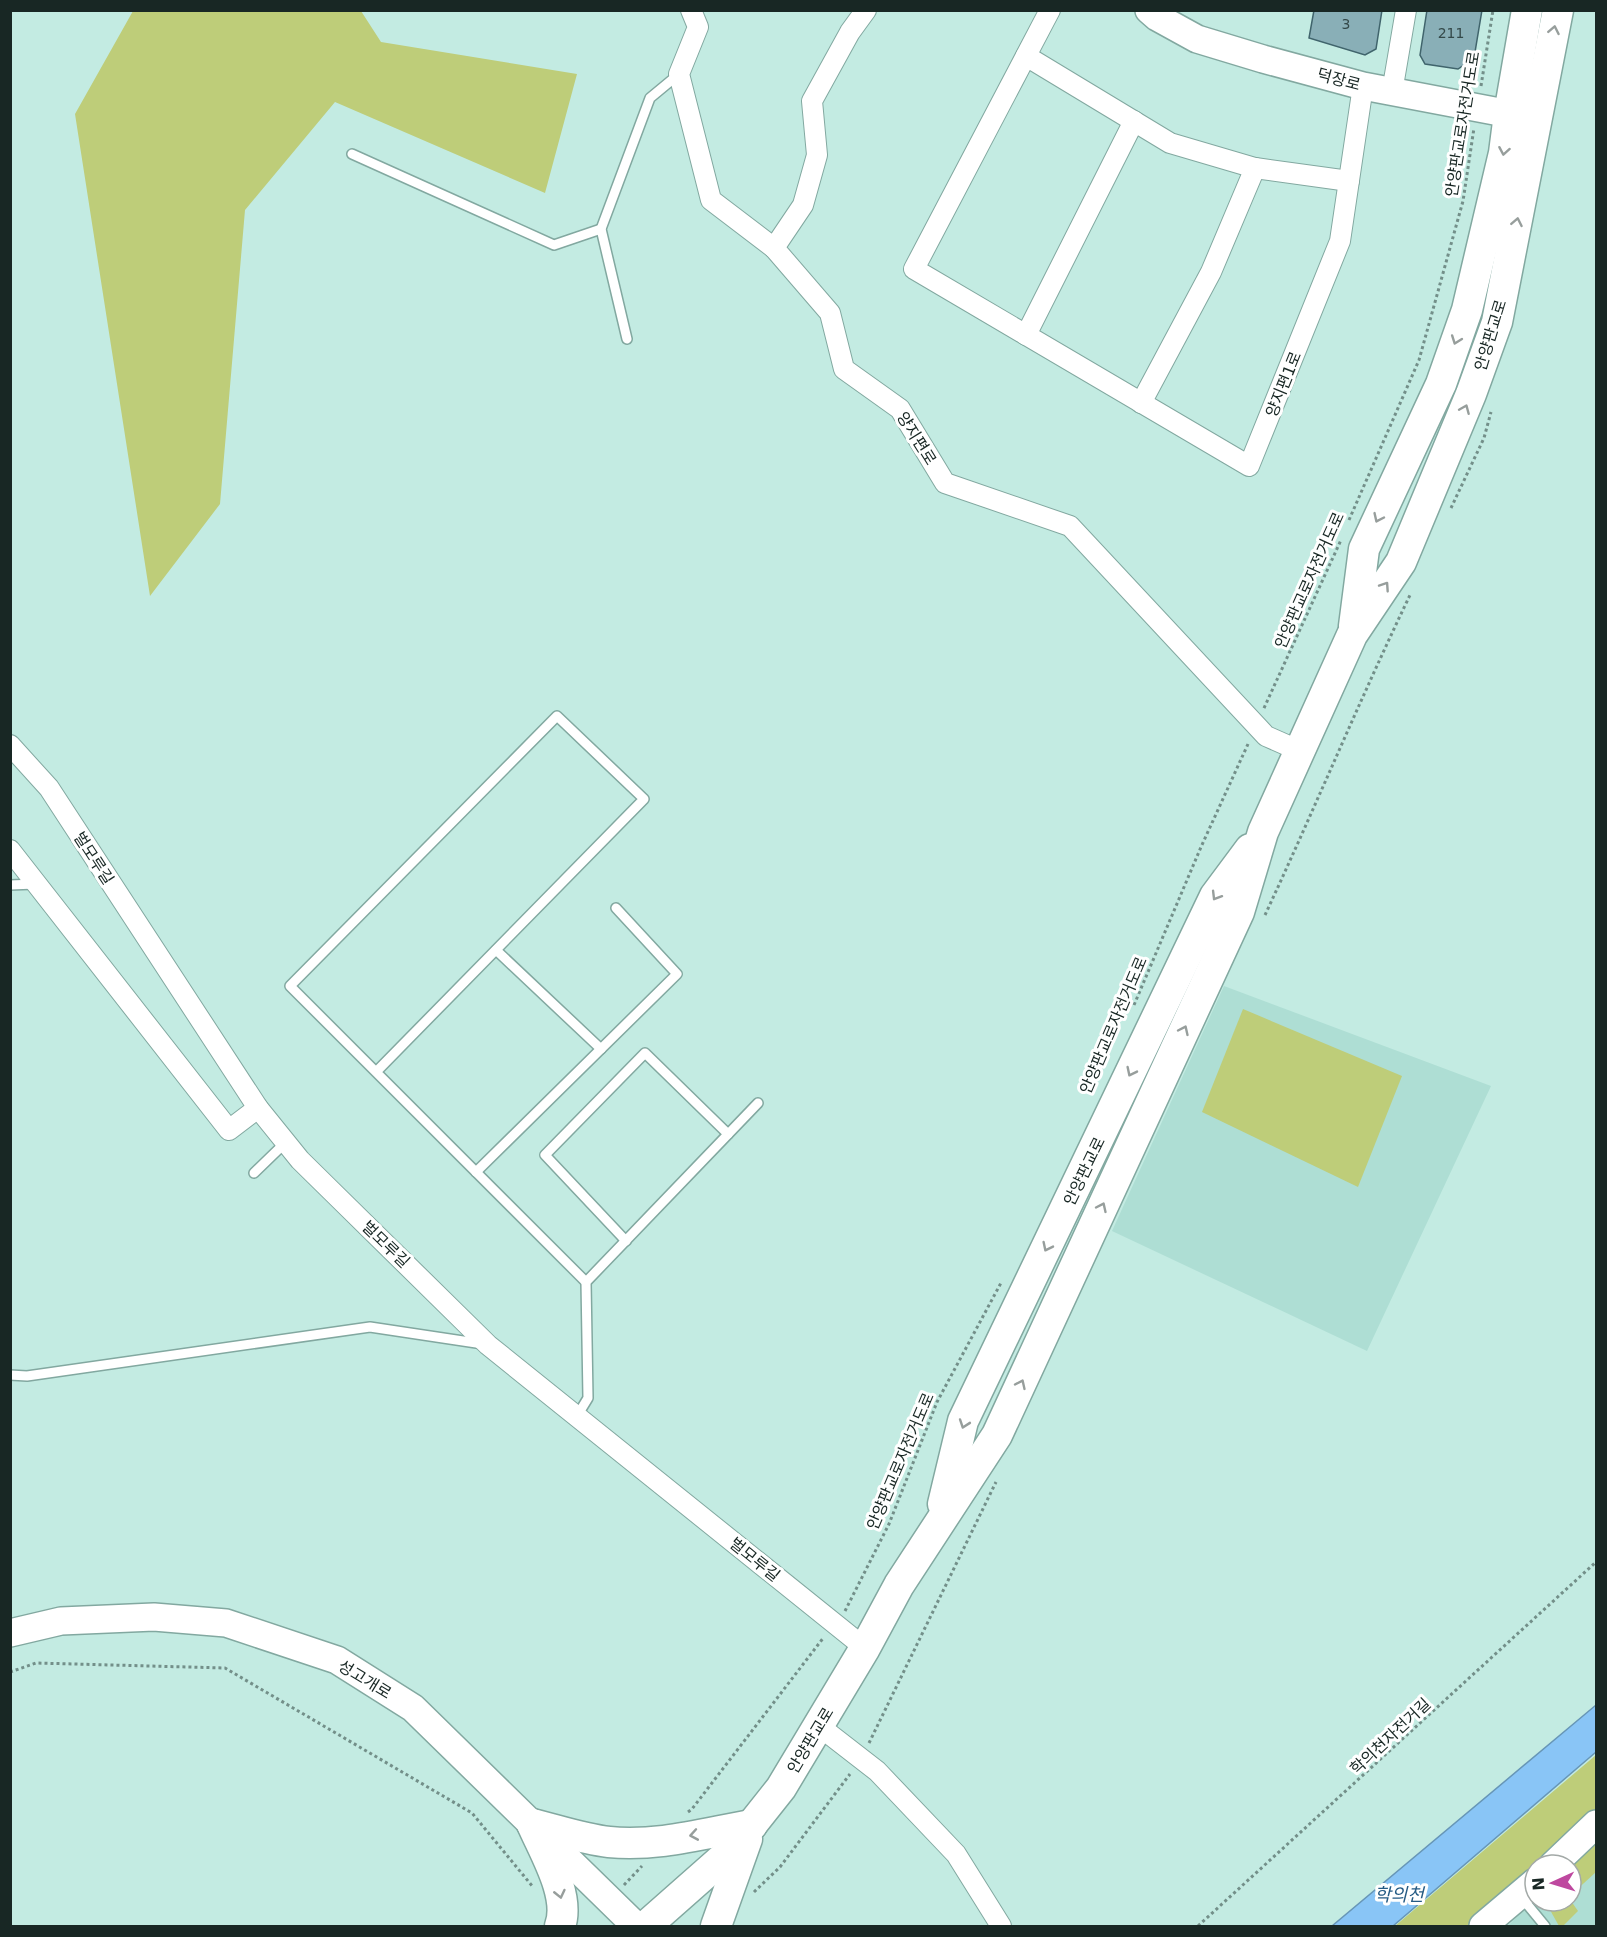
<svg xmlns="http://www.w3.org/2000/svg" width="1607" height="1937" font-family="'DejaVu Sans','Noto Sans KR',sans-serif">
  <rect width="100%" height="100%" fill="#c3ebe2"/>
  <g fill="#aeded4">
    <path d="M1224 986 1491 1086 1367 1351 1112 1231Z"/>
    <path d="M1596 1841V1926H1508L1535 1898V1901H1571V1865Z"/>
  </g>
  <g fill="#becd79">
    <path d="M133 11H361L381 42 577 74 545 193 335 102 245 210 220 504 150 596 75 114Z"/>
    <path d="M1243 1009 1402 1076 1358 1187 1202 1112Z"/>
    <path d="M1596 1755V1811L1540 1865H1535V1869L1469 1926H1395Z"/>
    <path d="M1596 1843V1872L1571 1895V1866Z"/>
    <path d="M1545 1901H1571L1578 1911 1563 1926H1559Z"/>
  </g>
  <path fill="#89c5f6" stroke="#6796b7" stroke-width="1.5" d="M1596 1705V1752L1393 1926H1332Z"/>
  <g fill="#89afb7" stroke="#40646c" stroke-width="1.5">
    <path d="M1314 10H1382L1376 49 1365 55 1309 38Z"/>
    <path d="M1427 10H1482L1474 58 1458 69 1425 64 1420 55Z"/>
  </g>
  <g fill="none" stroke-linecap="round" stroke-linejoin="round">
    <defs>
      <g id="lane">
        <path d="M352 154 554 245 601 229"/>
        <path d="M627 339 601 229 650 98 679 74"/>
        <path d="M10 885 35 884"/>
        <path d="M496 950 601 1049"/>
        <path d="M376 1072 644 799 557 716 290 986 586 1282"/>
        <path d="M476 1172 677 974 616 908"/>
        <path d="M254 1173 286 1142"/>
        <path d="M626 1241 545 1155 645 1053 728 1134"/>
        <path d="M10 1375 27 1376 370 1327 483 1344"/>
        <path d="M577 1416 588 1398 586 1282 758 1103"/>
        <path d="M1522 1898 1545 1926"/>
      </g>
      <g id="street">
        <path d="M691 10 698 27 679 74 711 200 774 248"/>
        <path d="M866 10 850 32 812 101 817 155 803 205 774 248 830 313 844 369 900 409 945 483 1070 526 1266 736 1300 751"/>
        <path d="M1050 10 914 269 1249 466 1340 241 1363 86"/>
        <path d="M1026 56 1170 143 1255 168 1349 181"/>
        <path d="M1392 92 1406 10"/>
        <path d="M1026 335 1134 121"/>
        <path d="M1141 403 1211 272 1255 168"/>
        <path d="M10 745 49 788 258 1108 300 1160 488 1345 865 1648"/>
        <path d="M10 850 229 1130 258 1108"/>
        <path d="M819 1726 877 1771 956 1854 1001 1926"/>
      </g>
      <g id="secondary">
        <path d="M1149 10 1157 17 1197 39 1263 59 1363 86 1531 118"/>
        <path d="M10 1633 61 1621 154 1617 226 1623 337 1660 413 1708 636 1926"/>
        <path d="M1553 1865 1596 1824"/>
        <path d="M1483 1926 1535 1882"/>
      </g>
      <g id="primary">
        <path d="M1354 626 1364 549 1441 384 1467 310 1504 153 1509 114 1527 10"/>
        <path d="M943 1504 963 1421 1215 896 1250 849"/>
        <path d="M532 1824C557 1830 583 1839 609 1842 657 1847 705 1833 752 1825"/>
        <path d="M532 1824C544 1852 571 1896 560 1926"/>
        <path d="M646 1926 731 1851 781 1788 865 1648 899 1585 997 1435 1239 912 1263 832 1352 635 1401 562 1471 394 1497 322 1558 10"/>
        <path d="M716 1926 747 1839"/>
      </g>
    </defs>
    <use href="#lane" stroke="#82a8a0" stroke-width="12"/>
    <use href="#street" stroke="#82a8a0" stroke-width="22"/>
    <use href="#secondary" stroke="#82a8a0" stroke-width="30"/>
    <use href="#primary" stroke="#82a8a0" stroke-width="33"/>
    <g stroke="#738f89" stroke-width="3" stroke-dasharray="3 3" stroke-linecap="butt">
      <path d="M1481 86 1493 10"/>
      <path d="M1451 508 1484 438 1491 412"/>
      <path d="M1349 520 1419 360 1463 201 1474 128"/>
      <path d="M1264 708 1341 540"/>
      <path d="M1265 915C1315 808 1360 699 1411 593"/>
      <path d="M1134 1005 1201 847 1248 744"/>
      <path d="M845 1611 889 1524 937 1402 1002 1281"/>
      <path d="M10 1672 36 1663 225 1668 472 1813 533 1887"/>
      <path d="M869 1743 996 1482"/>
      <path d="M688 1812 692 1809 824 1637"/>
      <path d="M624 1885 642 1866"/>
      <path d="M754 1892 780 1867 850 1774"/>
      <path d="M1198 1926 1596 1562"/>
    </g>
    <use href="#lane" stroke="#fff" stroke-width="9"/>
    <use href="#street" stroke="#fff" stroke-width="20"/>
    <use href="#secondary" stroke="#fff" stroke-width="27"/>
    <use href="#primary" stroke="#fff" stroke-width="30"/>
  </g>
  <defs><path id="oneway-chevron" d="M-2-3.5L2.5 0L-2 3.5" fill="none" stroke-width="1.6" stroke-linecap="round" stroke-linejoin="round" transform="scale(1.5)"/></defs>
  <g stroke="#979e9c">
    <use href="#oneway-chevron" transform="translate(1554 30) rotate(-79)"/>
    <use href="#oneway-chevron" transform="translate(1504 151) rotate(100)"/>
    <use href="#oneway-chevron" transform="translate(1517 222) rotate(-79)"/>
    <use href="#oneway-chevron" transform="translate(1456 340) rotate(110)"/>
    <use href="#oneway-chevron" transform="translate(1465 409) rotate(-67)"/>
    <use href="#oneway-chevron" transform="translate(1378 518) rotate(115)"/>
    <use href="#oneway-chevron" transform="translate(1385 586) rotate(-56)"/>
    <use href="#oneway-chevron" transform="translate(1216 896) rotate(121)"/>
    <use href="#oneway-chevron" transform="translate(1184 1030) rotate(-65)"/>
    <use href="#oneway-chevron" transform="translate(1131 1072) rotate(116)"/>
    <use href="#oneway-chevron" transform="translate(1102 1207) rotate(-65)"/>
    <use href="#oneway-chevron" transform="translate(1047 1247) rotate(116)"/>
    <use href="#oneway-chevron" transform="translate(1021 1384) rotate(-65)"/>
    <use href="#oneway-chevron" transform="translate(964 1424) rotate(109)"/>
    <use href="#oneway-chevron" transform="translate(694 1835) rotate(170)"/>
    <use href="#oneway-chevron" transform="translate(560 1894) rotate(77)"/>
  </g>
  <g text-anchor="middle" stroke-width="6" stroke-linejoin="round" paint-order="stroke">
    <g font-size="14" fill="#344949">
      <text x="1346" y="29">3</text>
      <text x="1451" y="38">211</text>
    </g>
    <g font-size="16" fill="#182724" stroke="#fff">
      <text transform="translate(1339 79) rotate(15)" y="6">덕장로</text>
      <text transform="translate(1462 124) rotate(-81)" y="6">안양판교로자전거도로</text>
      <text transform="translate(1490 335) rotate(-73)" y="6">안양판교로</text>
      <text transform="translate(1283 384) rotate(-68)" y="6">양지편1로</text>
      <text transform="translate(917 438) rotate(58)" y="6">양지편로</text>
      <text transform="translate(1309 580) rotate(-66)" y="6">안양판교로자전거도로</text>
      <text transform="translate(94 858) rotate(57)" y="6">벌모루길</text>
      <text transform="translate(1113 1025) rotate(-67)" y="6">안양판교로자전거도로</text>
      <text transform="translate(1084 1171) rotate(-64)" y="6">안양판교로</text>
      <text transform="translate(386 1244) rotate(44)" y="6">벌모루길</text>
      <text transform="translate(900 1461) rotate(-67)" y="6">안양판교로자전거도로</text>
      <text transform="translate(755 1559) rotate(39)" y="6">벌모루길</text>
      <text transform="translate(365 1679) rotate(31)" y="6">성고개로</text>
      <text transform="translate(1390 1736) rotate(-43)" y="6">학의천자전거길</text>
      <text transform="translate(810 1740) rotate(-59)" y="6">안양판교로</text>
    </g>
    <g font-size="18" font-style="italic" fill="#255b84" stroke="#fff">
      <text x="1399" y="1901">학의천</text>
    </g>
  </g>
  <rect width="1607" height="1937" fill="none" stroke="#182724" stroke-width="24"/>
  <g transform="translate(1553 1883) rotate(266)"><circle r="28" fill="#ffffff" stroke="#a3a9a7" stroke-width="1.5"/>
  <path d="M0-4.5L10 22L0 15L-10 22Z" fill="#be489f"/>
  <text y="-9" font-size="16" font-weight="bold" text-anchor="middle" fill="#182724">N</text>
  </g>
</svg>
